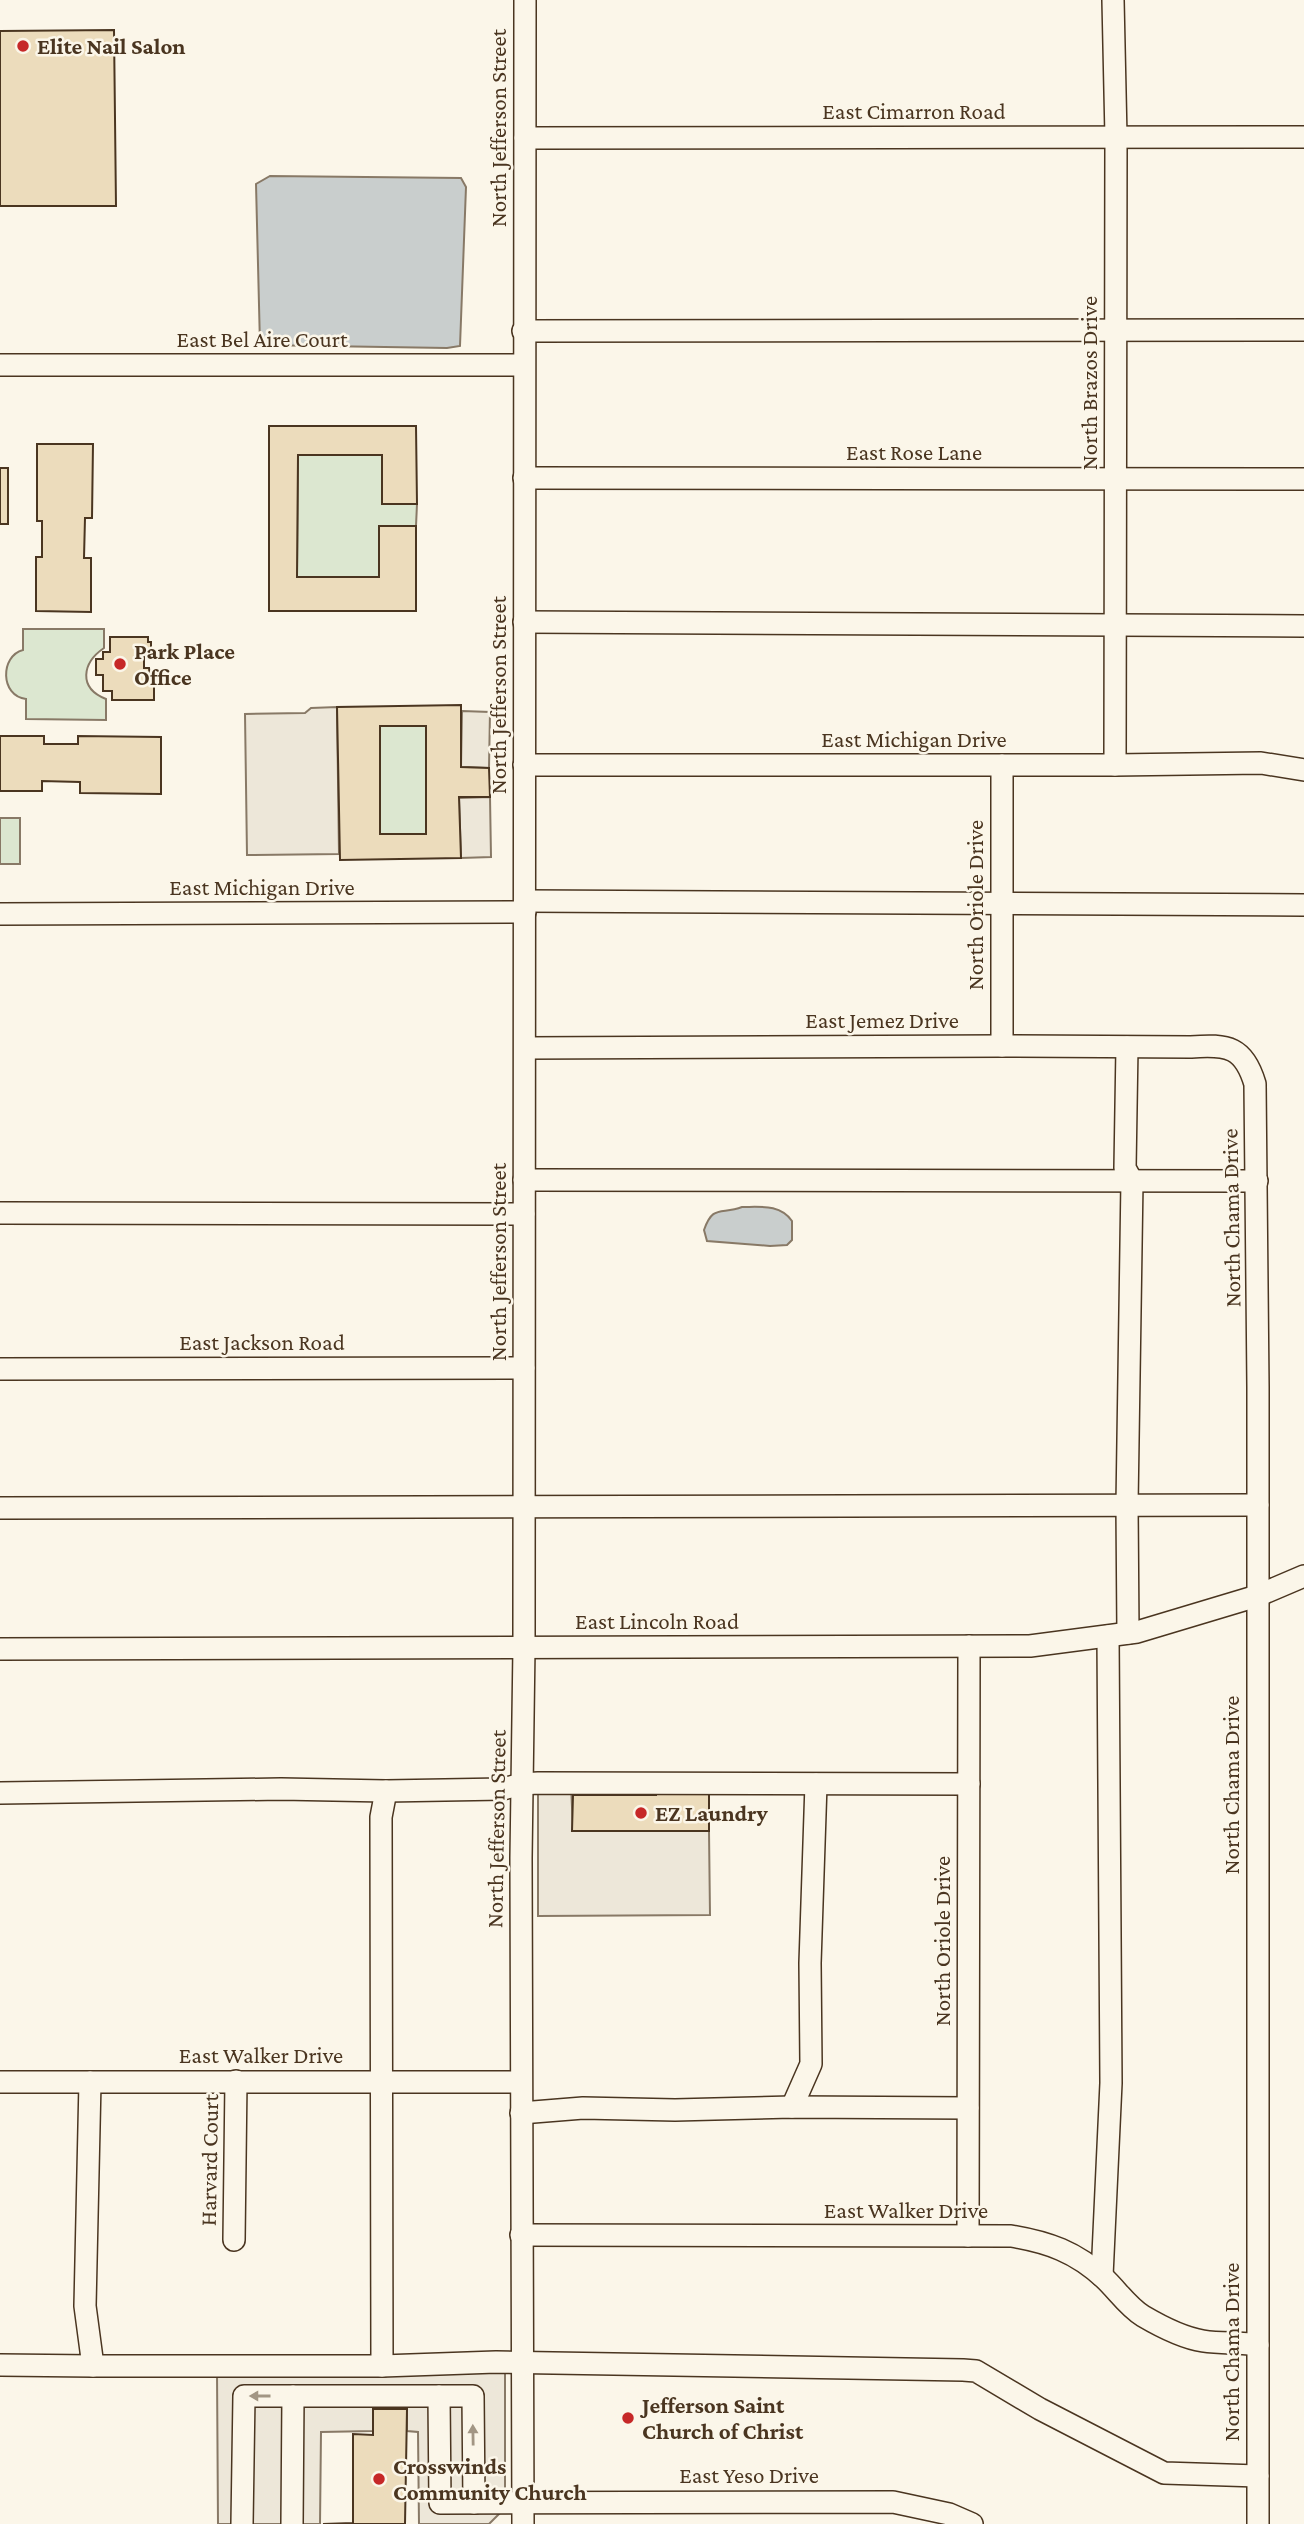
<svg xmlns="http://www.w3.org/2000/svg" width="1304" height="2524" font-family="'Crimson Pro',serif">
  <rect width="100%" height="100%" fill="#fbf6e9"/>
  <g fill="#dce7d0" stroke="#887966" stroke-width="2">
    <path d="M298 455H382V504H417L416 526 380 527 379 577H297Z"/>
    <path d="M23 629H104V648C82 663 78 688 106 699V720L26 719V699C0 696 0 656 23 650Z"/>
    <rect x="380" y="726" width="46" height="108"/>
    <rect x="0" y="818" width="20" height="46"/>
  </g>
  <g fill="#ede7d9" stroke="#887966" stroke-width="2">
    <path d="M337 707 339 854 247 855 245 714 305 713 311 708Z"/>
    <path d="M462 711 490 712 489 768 461 767Z"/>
    <path d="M490 797 491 857 461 858 459 798Z"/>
    <path d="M538 1783H571L573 1831H709L710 1915 538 1916Z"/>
    <path d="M505 2368V2508L489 2524H419L418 2432 407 2431V2410L373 2431 321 2432 320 2524H218L217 2372Z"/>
  </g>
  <g fill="#c9cecd" stroke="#887966" stroke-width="2">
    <path d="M270 176 461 178 466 187 460 346 447 348 260 345 256 184Z"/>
    <path d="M742 1207C761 1207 780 1204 792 1221V1240L787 1245 770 1246 707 1241 704 1230C713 1204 721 1215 742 1207Z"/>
  </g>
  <g fill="#ecdcbc" stroke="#4a3520" stroke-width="2" fill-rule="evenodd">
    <path d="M114 30 116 206H0V31Z"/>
    <path d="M269 426H416L417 504H382V455H298L297 577H379V526H416V611H269Z"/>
    <path d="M37 444H93L92 518H85L84 558H91V612L36 611V557H42V521H37Z"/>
    <rect x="0" y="468" width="8" height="56"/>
    <path d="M110 637H148V642H151V655H144V668H149L150 677H154V700H112V691H103V675H96V659H103V652H110Z"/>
    <path d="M461 705V767L489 768 490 797H459L461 858 340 860 337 707ZM380 726H426V834H380Z"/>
    <path d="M0 736H44V744H78V736L161 737V794L80 793V782L42 781V791H0Z"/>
    <path d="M656 1784H709V1831H572L573 1795H656Z"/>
    <path d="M373 2409H407L405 2524H323L353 2523V2434L373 2435Z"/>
  </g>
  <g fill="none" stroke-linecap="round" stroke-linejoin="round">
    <defs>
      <g id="minor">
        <path d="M1113 0 1116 137 1115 765"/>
        <path d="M525 138 1304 137"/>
        <path d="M523 331 1304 330"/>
        <path d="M0 365H523"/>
        <path d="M524 478 1304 479"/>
        <path d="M524 622 1304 626"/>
        <path d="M524 765H1115L1261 763 1304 770"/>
        <path d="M1002 765V1046"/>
        <path d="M525 901 1304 905"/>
        <path d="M0 914 525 912"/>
        <path d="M1127 1047 1125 1168 1132 1181 1127 1505 1128 1633"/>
        <path d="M525 1048 1002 1046 1191 1047C1228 1044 1244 1047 1255 1084L1258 1387V2524"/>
        <path d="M524 1180 1257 1181"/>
        <path d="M0 1213 524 1214"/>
        <path d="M0 1369 524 1368"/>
        <path d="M0 1508 1258 1505"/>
        <path d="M0 1649 1030 1646 1137 1632 1257 1596 1304 1576"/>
        <path d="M0 1793 281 1789 386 1791 503 1789 522 1784 538 1783 969 1784"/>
        <path d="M0 2082H521"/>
        <path d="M792 2107 811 2064 810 1963 816 1784"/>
        <path d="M521 2113 583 2108 675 2110 792 2107 968 2108"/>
        <path d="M521 2235 1011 2236C1048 2242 1076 2252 1104 2278 1117 2290 1128 2307 1143 2316 1160 2326 1184 2338 1203 2341 1222 2344 1240 2342 1258 2345"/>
        <path d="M968 2236 969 1646"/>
        <path d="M234 2240 236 2081"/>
        <path d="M1102 2276 1111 2083 1108 1636"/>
        <path d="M0 2365 93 2366 85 2306 90 2082"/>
        <path d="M93 2366H382L496 2362 963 2370 976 2371 1040 2409 1164 2473 1258 2476"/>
        <path d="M382 2366 381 1817 386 1791"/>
        <path d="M439 2396 440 2503 893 2502 949 2514 972 2524"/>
        <path d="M242 2524 244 2396H473L474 2503"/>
        <path d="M292 2524 293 2396"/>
        <path d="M523 2524 521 1858 524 1647 525 0"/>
      </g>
    </defs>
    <use href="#minor" stroke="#4a3520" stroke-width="24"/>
    <use href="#minor" stroke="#fbf6e9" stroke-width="21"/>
  </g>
  <defs><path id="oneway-solid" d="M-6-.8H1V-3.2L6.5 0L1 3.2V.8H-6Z" transform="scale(1.75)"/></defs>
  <g fill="#a29684">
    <use href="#oneway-solid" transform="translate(260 2396) rotate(180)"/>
    <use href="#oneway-solid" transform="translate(473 2435) rotate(-91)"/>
  </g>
  <g fill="#c62828" stroke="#fbf6e9" stroke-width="2.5">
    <circle cx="23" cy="46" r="7"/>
    <circle cx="120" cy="664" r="7"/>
    <circle cx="641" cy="1813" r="7"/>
    <circle cx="628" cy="2418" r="7"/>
    <circle cx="379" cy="2479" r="7"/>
  </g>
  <g text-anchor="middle" stroke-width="5" stroke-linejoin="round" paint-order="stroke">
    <g font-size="23" font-weight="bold" fill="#4a3520" stroke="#fbf6e9" text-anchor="start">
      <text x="37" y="54">Elite Nail Salon</text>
      <text x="134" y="659">Park Place<tspan x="134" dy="26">Office</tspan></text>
      <text x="655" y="1821">EZ Laundry</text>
      <text x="642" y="2413">Jefferson Saint<tspan x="642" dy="26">Church of Christ</tspan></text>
      <text x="393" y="2474">Crosswinds<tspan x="393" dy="26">Community Church</tspan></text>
    </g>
    <g font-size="23" fill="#4a3520" stroke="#fbf6e9">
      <text x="914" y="119">East Cimarron Road</text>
      <text transform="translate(498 128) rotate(-90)" y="8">North Jefferson Street</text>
      <text x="262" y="347">East Bel Aire Court</text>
      <text transform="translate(1089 383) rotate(-90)" y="8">North Brazos Drive</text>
      <text x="914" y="460">East Rose Lane</text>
      <text transform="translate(498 695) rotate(-90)" y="8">North Jefferson Street</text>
      <text x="914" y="747">East Michigan Drive</text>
      <text x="262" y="895">East Michigan Drive</text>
      <text transform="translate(975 905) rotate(-90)" y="8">North Oriole Drive</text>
      <text x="882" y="1028">East Jemez Drive</text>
      <text transform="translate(1231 1218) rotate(-91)" y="8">North Chama Drive</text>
      <text transform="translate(498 1262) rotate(-90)" y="8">North Jefferson Street</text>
      <text x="262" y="1350">East Jackson Road</text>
      <text x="657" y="1629">East Lincoln Road</text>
      <text transform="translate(1231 1785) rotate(-90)" y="8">North Chama Drive</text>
      <text transform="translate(496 1829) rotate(-89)" y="8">North Jefferson Street</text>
      <text transform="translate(942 1941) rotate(-90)" y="8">North Oriole Drive</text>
      <text x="261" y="2063">East Walker Drive</text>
      <text transform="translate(209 2160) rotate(-89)" y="8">Harvard Court</text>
      <text x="906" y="2218">East Walker Drive</text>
      <text transform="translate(1231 2352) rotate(-90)" y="8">North Chama Drive</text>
      <text x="749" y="2483">East Yeso Drive</text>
    </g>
  </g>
</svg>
